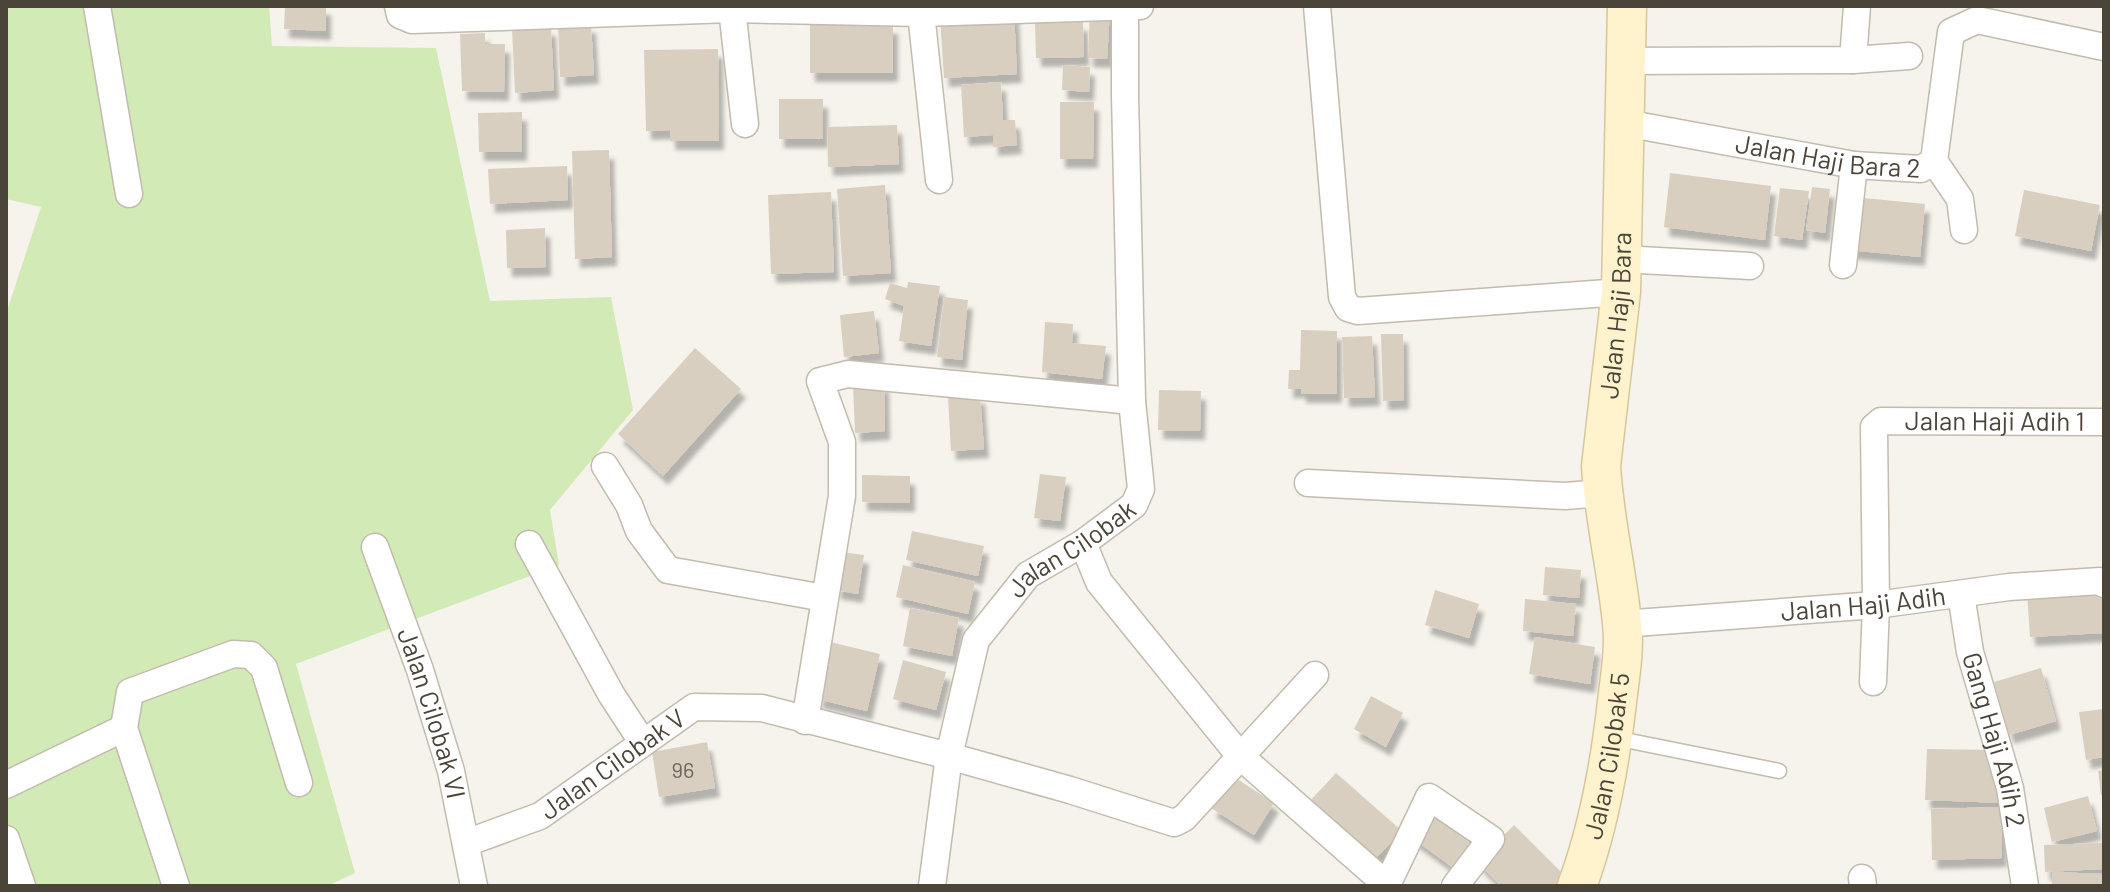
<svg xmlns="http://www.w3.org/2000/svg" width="2110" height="892" font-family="Barlow,sans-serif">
  <defs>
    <filter id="shadow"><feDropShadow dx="5" dy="9" stdDeviation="2" flood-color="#0004"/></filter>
  </defs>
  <rect width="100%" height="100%" fill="#f6f3ec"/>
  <path fill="#d2eab5" d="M6 6H269L272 46 436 48 490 301 611 297 633 410 550 510 559 565 296 664 355 873 327 886H6V314L41 207 6 199Z"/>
  <g fill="#d8cfc1" filter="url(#shadow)">
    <path d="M285 6H326V31L284 29Z"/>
    <path d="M1090 9 1110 10 1107 59 1088 58Z"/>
    <path d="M1014 12 1017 74 944 78 940 17Z"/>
    <path d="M1083 22 1084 57 1036 58 1035 23Z"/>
    <path d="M591 24 594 75 560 77 558 25Z"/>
    <path d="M810 24 893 25V73H810Z"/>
    <path d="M551 27 554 90 515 93 512 29Z"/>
    <path d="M485 33V44H505L504 92 462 91 460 34Z"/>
    <path d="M718 49 719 141H670V130L646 131 644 50Z"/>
    <path d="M1063 65 1090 67 1089 92 1062 90Z"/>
    <path d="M1001 82 1003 120H1015L1017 145 993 147V135L964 137 961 85Z"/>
    <rect x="779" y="99" width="44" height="40"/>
    <path d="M1060 102H1094L1093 159H1060Z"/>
    <path d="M522 112V152H479L478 113Z"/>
    <path d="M897 125 899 164 828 167 827 127Z"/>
    <path d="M609 150 612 257 575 259 572 151Z"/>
    <path d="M567 166 568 200 490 204 488 169Z"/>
    <path d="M1670 173 1771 186 1765 240 1664 227Z"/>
    <path d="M885 185 891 273 843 276 837 189Z"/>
    <path d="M1812 187 1830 189 1825 233 1806 230Z"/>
    <path d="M1780 188 1809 191 1802 240 1774 236Z"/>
    <path d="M2024 190 2100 205 2091 251 2015 236Z"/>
    <path d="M831 192 834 272 771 274 768 195Z"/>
    <path d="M1854 197 1925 204 1920 257 1849 250Z"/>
    <path d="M545 228 546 267 507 268 506 230Z"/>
    <path d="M908 282 940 286 931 346 899 341 904 306 885 299 890 283 907 288Z"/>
    <path d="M944 297 968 300 962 360 937 357Z"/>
    <path d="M874 311 879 353 844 357 840 315Z"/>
    <path d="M1045 322 1073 324 1072 343 1106 346 1102 379 1042 372Z"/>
    <path d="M1301 330 1337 331V394H1301V389H1288L1289 370H1300Z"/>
    <path d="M1381 334H1403L1404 400 1383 401Z"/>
    <path d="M1372 336 1375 397 1344 398 1342 337Z"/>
    <path d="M695 348 741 389 663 476 618 434Z"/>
    <path d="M884 383 885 431 855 433 853 384Z"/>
    <path d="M1159 390 1201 391 1200 431 1158 430Z"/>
    <path d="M980 395 984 449 951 451 948 397Z"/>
    <path d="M1040 474 1066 477 1060 521 1034 518Z"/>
    <path d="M862 475 910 476V503L862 502Z"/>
    <path d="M912 531 984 546 978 576 906 560Z"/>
    <path d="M842 552 864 555 858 594 835 590Z"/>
    <path d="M903 565 975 582 968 614 896 597Z"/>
    <path d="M1545 567 1581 570 1579 598 1543 595Z"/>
    <path d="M2101 587 2103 633 2030 637 2027 592Z"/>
    <path d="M1435 590 1479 604 1469 638 1425 625Z"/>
    <path d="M1525 599 1576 604 1573 636 1523 631Z"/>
    <path d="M910 608 959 618 952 656 903 646Z"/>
    <path d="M1535 637 1595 647 1590 684 1529 674Z"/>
    <path d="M830 642 880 654 867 711 817 699Z"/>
    <path d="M903 660 946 672 936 710 893 699Z"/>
    <path d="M2041 668 2056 721 2009 735 1994 682Z"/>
    <path d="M1371 696 1403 713 1386 747 1354 729Z"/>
    <path d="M2104 709V757L2086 760 2079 712Z"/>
    <path d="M707 742 715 788 659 797 652 752Z"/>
    <path d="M1927 749 1992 750 2004 803 1925 800Z"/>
    <path d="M2104 770V795H2101L2098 771Z"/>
    <path d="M1336 773 1402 831 1375 859 1309 802Z"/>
    <path d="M1231 775 1274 803 1254 835 1211 808Z"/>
    <path d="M2088 796 2097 831 2052 842 2044 808Z"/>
    <path d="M1433 805 1475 836 1452 867 1411 837Z"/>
    <path d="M2001 807 2002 858 1932 860 1931 809Z"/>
    <path d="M1514 825 1575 886H1501L1477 862Z"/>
    <path d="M2102 843 2103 869 2045 872 2044 845Z"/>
    <path d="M2052 872 2104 874V886H2052Z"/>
  </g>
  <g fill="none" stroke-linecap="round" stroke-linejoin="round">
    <defs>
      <path id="lane" d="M1615 738 1779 771"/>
      <g id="street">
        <path d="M97 6 129 194"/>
        <path d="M398 6 400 15 412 20 732 9 921 13 1140 6"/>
        <path d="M1317 6 1342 297 1348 308 1358 311 1621 292"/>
        <path d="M732 9 745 124"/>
        <path d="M921 13 939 180"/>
        <path d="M1853 60 1909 56"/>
        <path d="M1626 61 1853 60 1857 6"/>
        <path id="s1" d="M1625 123 1854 165 1921 169 1934 161 1951 32 1977 20 2104 47"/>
        <path d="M1934 161 1960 199 1964 230"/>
        <path d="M1622 259 1750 266"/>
        <path d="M1843 265 1854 165"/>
        <path d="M605 466 629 505 639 531 668 570 824 598"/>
        <path d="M1308 483 1565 496 1603 493"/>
        <path d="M1083 543 1099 582 1240 756 1387 885 1429 797 1491 839 1455 886"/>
        <path d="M529 544 611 694 643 743"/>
        <path id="s2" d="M375 547 420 670 451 771 474 886"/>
        <path id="s3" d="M1961 594 1970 652 2010 788 2025 886"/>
        <path id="s4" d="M1622 624 1876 605 2009 587 2100 581 2104 584"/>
        <path id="s5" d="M1873 682 1876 605 1874 427 1881 421 2104 422"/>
        <path d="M805 721 842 496V442L820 381 848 374 1132 401"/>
        <path d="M6 785 124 728"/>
        <path d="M6 839 22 886"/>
        <path id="s6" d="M466 843 540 816 694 707 762 708 949 756 1070 790 1174 823 1184 818 1315 675"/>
        <path d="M1862 878 1863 886"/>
        <path d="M176 886 124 728 130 692 233 654 251 655 264 668 299 783"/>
        <path id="s7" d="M932 886 949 756 976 640 1028 575 1083 543 1134 505 1141 489 1132 401 1125 95V6"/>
      </g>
      <g id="secondary">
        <path id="s8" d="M1577 886C1599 827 1610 764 1617 702 1620 676 1625 649 1622 623 1617 570 1604 519 1601 466L1621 292 1627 6"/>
      </g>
    </defs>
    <use href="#lane" stroke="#c2bbae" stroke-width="17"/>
    <use href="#street" stroke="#c2bbae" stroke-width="29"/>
    <use href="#secondary" stroke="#d6c79b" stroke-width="41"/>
    <use href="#lane" stroke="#fff" stroke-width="14"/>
    <use href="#street" stroke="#fff" stroke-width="26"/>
    <use href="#secondary" stroke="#fff3cd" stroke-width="38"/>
  </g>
  <g text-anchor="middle" stroke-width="7" stroke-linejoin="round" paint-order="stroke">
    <g font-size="22" fill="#6e675b">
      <text x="683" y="778">96</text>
    </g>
    <g font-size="26" fill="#4b4439" stroke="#fff">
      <text dy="9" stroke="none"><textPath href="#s1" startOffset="206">Jalan Haji Bara 2</textPath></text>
      <text dy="9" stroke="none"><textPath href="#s8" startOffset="578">Jalan Haji Bara</textPath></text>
      <text dy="9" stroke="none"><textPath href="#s5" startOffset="378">Jalan Haji Adih 1</textPath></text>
      <text dy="9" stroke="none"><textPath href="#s7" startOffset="384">Jalan Cilobak</textPath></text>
      <text dy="9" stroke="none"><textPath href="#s4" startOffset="242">Jalan Haji Adih</textPath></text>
      <text dy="9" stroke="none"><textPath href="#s2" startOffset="176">Jalan Cilobak VI</textPath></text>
      <text dy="9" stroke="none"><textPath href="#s3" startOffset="150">Gang Haji Adih 2</textPath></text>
      <text dy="9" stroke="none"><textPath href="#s8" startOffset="134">Jalan Cilobak 5</textPath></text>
      <text dy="9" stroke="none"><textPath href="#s6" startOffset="168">Jalan Cilobak V</textPath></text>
    </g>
  </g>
  <rect width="2110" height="892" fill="none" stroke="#4b4439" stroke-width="16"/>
</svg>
